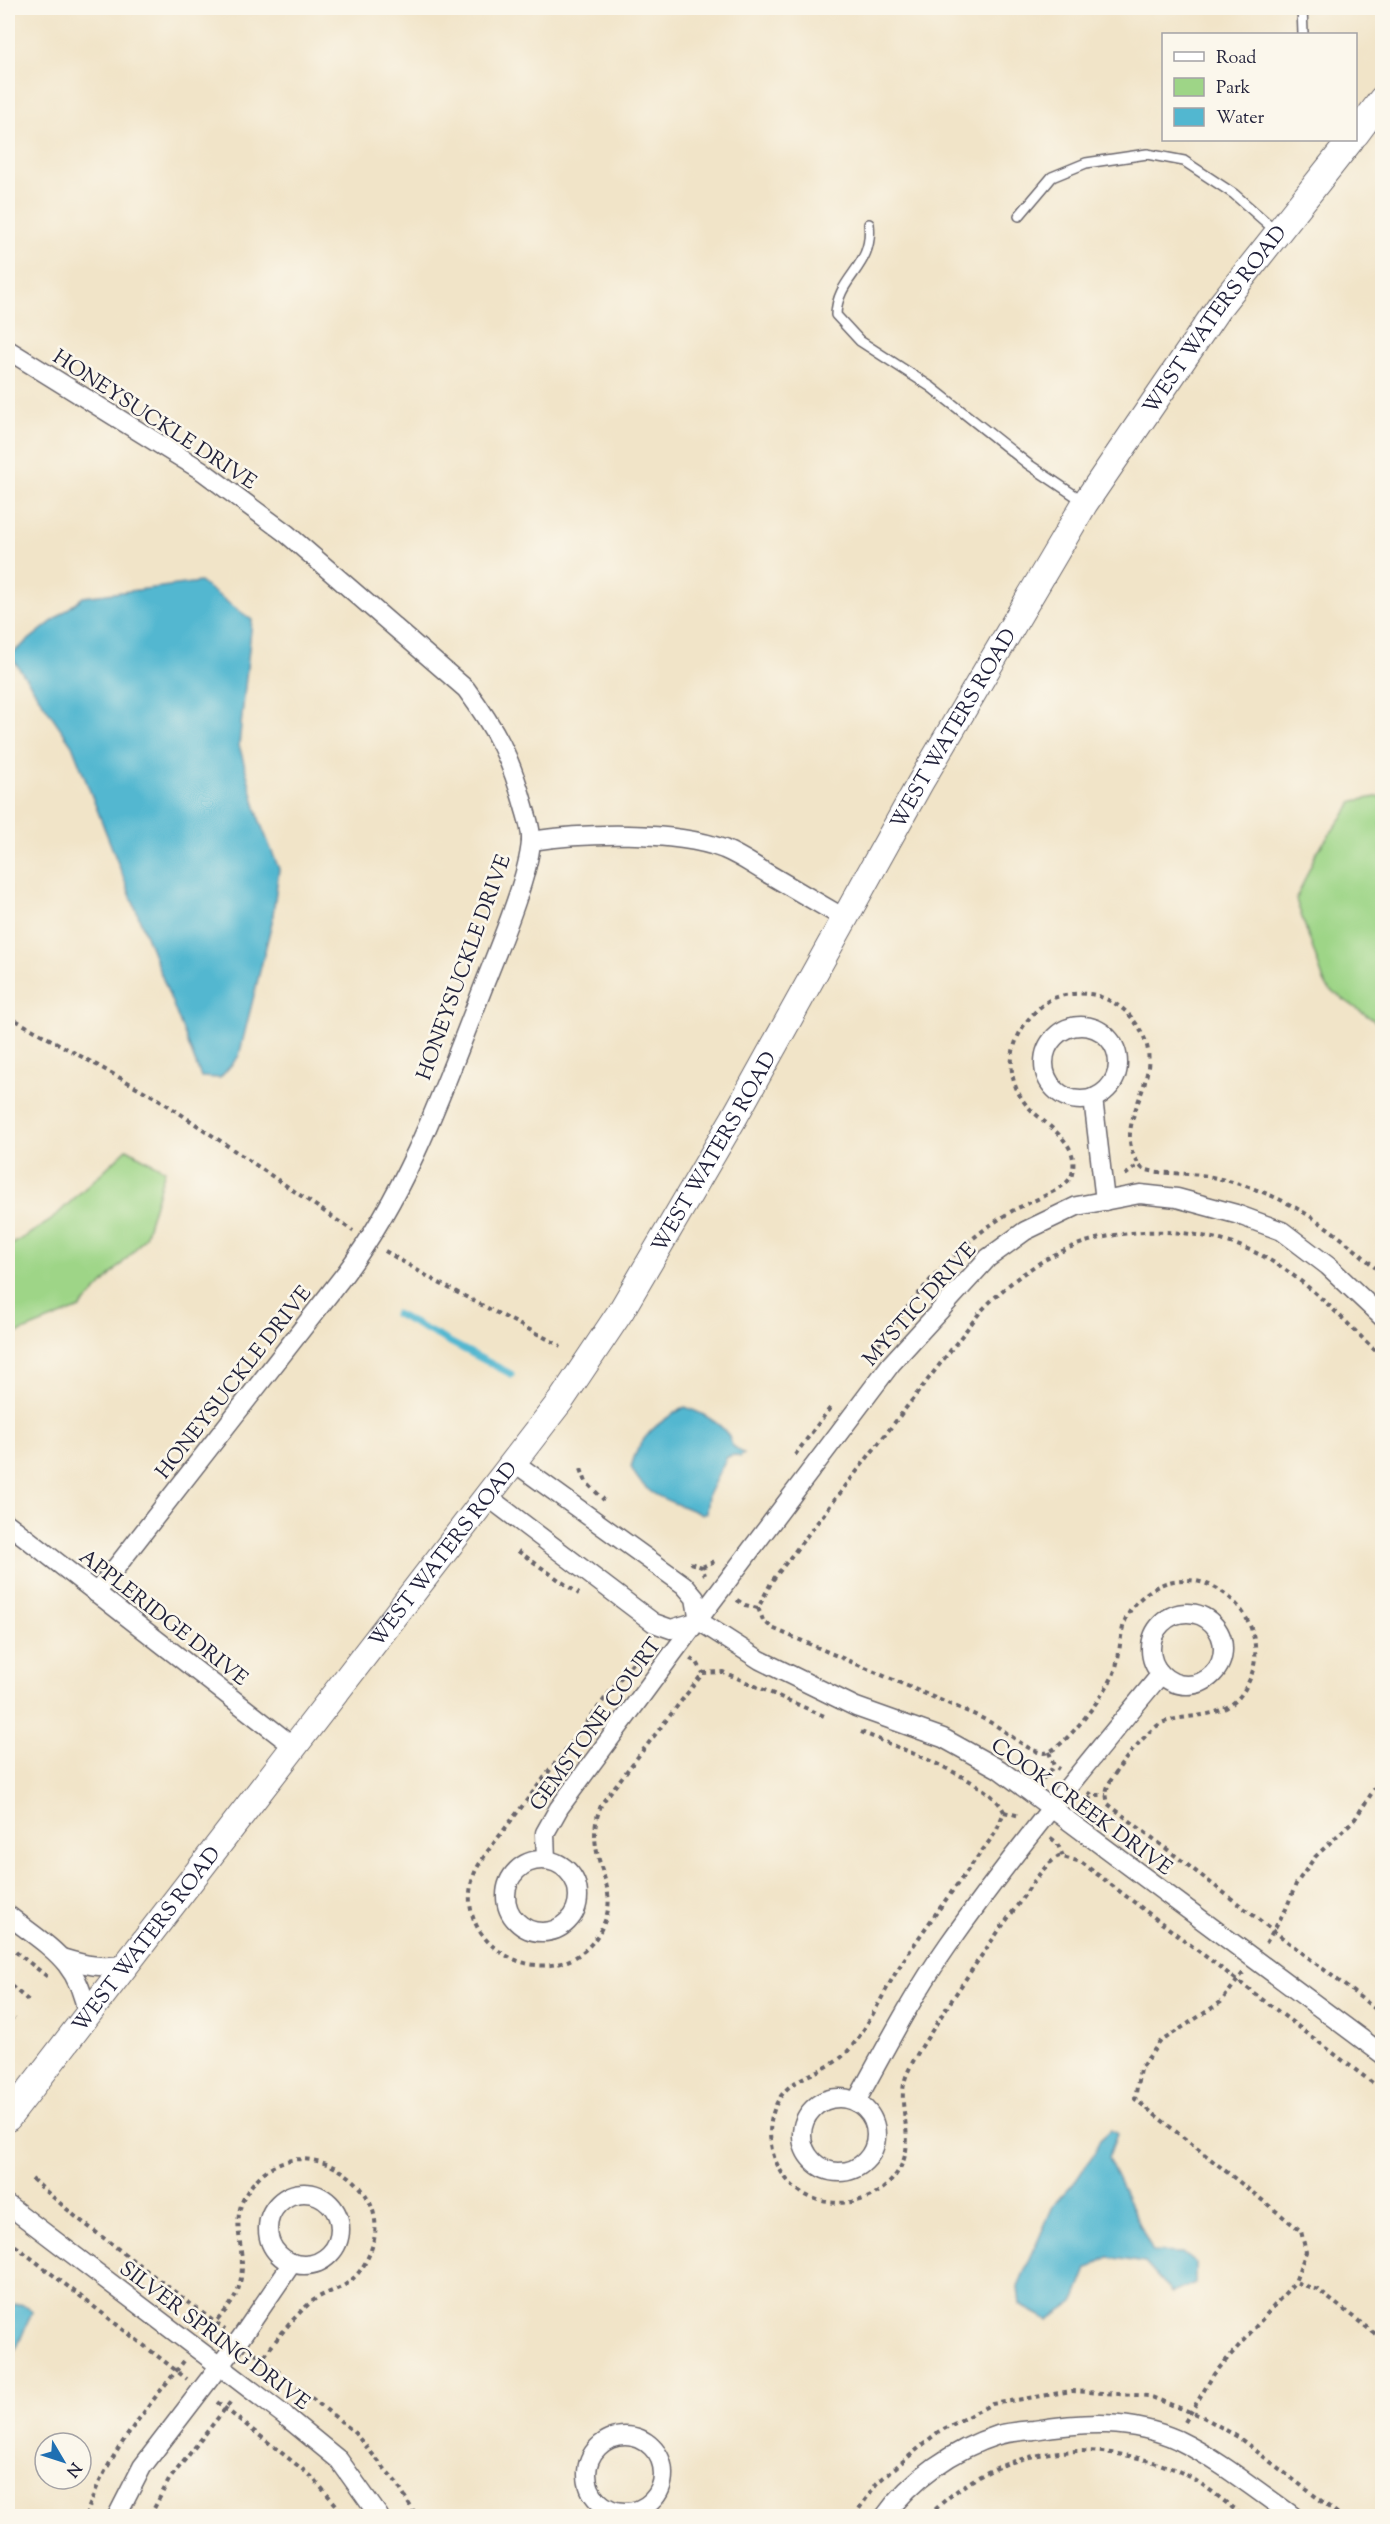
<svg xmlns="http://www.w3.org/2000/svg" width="1390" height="2524" font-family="'Sorts Mill Goudy',serif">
  <rect width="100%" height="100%" fill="#fbf7ec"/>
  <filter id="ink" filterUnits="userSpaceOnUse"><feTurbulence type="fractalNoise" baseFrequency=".0167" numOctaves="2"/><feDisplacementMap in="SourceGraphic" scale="12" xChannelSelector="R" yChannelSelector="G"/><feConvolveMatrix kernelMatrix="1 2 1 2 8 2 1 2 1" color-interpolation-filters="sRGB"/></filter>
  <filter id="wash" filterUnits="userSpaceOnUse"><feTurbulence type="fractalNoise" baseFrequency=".008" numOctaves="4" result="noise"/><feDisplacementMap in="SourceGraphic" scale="24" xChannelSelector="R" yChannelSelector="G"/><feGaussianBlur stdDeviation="1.35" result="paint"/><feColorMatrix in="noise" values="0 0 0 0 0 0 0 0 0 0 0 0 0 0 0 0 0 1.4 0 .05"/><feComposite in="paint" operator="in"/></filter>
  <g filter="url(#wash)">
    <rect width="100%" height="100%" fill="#f1e4c8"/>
    <g fill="#9ed587" stroke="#607c61" stroke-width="1.5">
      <path d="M1382 796V1026L1326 987 1296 900 1316 853 1354 801Z"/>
      <path d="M127 1149 165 1170 145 1237 132 1253 80 1308 8 1337V1247L50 1221Z"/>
    </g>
    <g fill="#52b7d0" stroke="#3a6c86" stroke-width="1.5">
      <path d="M200 582 252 620 239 745 260 822 279 869 272 922 239 1056 220 1078 201 1077 72 745 10 655 83 597Z"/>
      <path d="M685 1407C702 1413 729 1426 732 1445L744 1454 740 1457 734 1455 727 1457 708 1495 706 1513 702 1515C672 1499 647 1501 631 1467 639 1436 658 1422 685 1407Z"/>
      <path d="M1111 2130 1117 2134 1108 2158 1153 2252 1182 2253 1196 2264V2283L1172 2293 1145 2263 1108 2257 1087 2269 1074 2302 1048 2320 1020 2305 1018 2286 1054 2204 1077 2179 1095 2152 1099 2141Z"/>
      <path d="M20 2304 28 2307 32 2312 18 2345 8 2360V2305Z"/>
    </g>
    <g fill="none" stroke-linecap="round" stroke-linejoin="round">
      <path stroke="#52b7d0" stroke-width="7" d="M396 1314 511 1374"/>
    </g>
  </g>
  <g filter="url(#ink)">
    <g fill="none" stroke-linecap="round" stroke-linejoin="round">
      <defs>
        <g id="lane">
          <path d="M1302 8 1303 34"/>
          <path d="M1019 216 1052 177 1086 163 1147 154 1184 161 1234 194 1276 231"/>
          <path d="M869 224C874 268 837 276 836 315L860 341 931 387 1028 464 1083 501"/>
        </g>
        <g id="street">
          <path d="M8 350 201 470 287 534 466 689C497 731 510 757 524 806 527 817 532 830 531 842 528 878 500 944 486 980 446 1082 411 1185 345 1274L96 1593"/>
          <path d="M531 841C584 833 673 830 724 849 741 856 756 867 772 876 796 890 820 904 844 918"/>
          <circle cx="1081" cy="1063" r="37"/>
          <path d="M1093 1098 1105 1201"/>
          <path d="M515 1463 684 1585 695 1598 699 1621 760 1660 856 1707 943 1738 999 1769 1382 2054"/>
          <path d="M488 1497 654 1623 671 1629 699 1621"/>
          <path d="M8 1524 293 1746"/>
          <circle cx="1187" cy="1649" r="36"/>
          <path d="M546 1860 545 1833 559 1808 673 1653 891 1364 988 1258 1025 1231 1077 1206 1140 1194 1177 1198 1236 1214 1282 1231 1328 1266 1382 1317"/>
          <circle cx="542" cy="1896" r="36"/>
          <path d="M8 1915C48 1947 79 1960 87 2015"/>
          <path d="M62 1958C85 1965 102 1969 126 1964"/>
          <circle cx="839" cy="2135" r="37"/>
          <path d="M856 2102C885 2049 913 1995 948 1945 1014 1851 1088 1762 1161 1674"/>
          <circle cx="304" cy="2229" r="36"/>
          <path d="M8 2205 284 2415 339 2460 379 2516"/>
          <circle cx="625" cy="2474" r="38"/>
          <path d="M117 2516 142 2467 240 2339 292 2263"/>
          <path d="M885 2516C911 2479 954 2449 998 2435 1009 2432 1023 2431 1034 2430 1083 2422 1132 2419 1178 2440 1219 2460 1256 2490 1293 2516"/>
        </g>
        <g id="secondary">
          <path d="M1356 134 1382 99"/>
          <path id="s1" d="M8 2118 562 1399 621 1311 734 1118 920 783 1085 503 1219 307 1351 140"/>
        </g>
      </defs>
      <use href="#lane" stroke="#6a666c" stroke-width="12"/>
      <use href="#street" stroke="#6a666c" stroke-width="21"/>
      <use href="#secondary" stroke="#6a666c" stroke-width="28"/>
      <g stroke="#6a666c" stroke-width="4" stroke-dasharray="4.5 4.5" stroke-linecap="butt">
        <path d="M8 1016 160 1100 353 1231"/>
        <path d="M1125 1175 1139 1165"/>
        <path d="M385 1251 437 1282 561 1346"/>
        <path d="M878 1345C920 1291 952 1247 1012 1211 1027 1202 1068 1190 1072 1174 1082 1138 1037 1123 1022 1099 999 1064 1017 1022 1048 1001 1060 993 1088 991 1101 997 1119 1004 1129 1012 1139 1028 1173 1079 1102 1125 1143 1169 1163 1175 1186 1172 1207 1176 1282 1191 1328 1223 1382 1274"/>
        <path d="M1382 1357C1346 1323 1312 1284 1268 1259 1211 1227 1130 1223 1069 1248 1035 1262 1006 1285 981 1311L772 1581 758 1608 763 1620 772 1628C821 1649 870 1670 919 1691 943 1702 970 1711 993 1724 1008 1732 1028 1752 1044 1753 1062 1753 1108 1690 1114 1673 1124 1647 1115 1625 1138 1601 1194 1543 1283 1616 1247 1685 1229 1722 1193 1712 1164 1722 1149 1727 1114 1771 1108 1786 1105 1793 1107 1798 1108 1804L1382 2014"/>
        <path d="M795 1455 830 1408"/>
        <path d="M581 1469 586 1482 604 1500"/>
        <path d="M518 1551 579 1594"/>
        <path d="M690 1563 702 1567 705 1575"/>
        <path d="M702 1567 715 1561"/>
        <path d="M737 1600 745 1605 758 1608"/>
        <path d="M643 1640 645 1642 636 1658 487 1852C483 1859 478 1865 475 1872 443 1952 568 2008 604 1923 622 1881 579 1856 602 1803L703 1673 723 1672 824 1716"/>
        <path d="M690 1659 697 1662 703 1673"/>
        <path d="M861 1732C893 1746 993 1781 1004 1812L996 1832C963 1877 928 1922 898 1969 882 1995 866 2032 846 2053 822 2078 785 2072 773 2113 762 2149 783 2193 822 2201 846 2206 872 2201 890 2182 925 2143 892 2111 907 2074 915 2055 929 2036 940 2018 964 1981 988 1945 1014 1910 1028 1891 1040 1868 1059 1856L1081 1862 1382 2090"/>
        <path d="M1049 1752 1054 1766 1059 1769"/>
        <path d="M1043 1779 1054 1766"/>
        <path d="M1088 1792 1092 1795H1106"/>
        <path d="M1083 1808 1092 1795"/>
        <path d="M1004 1812 1020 1816"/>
        <path d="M1051 1838 1057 1843 1063 1856"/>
        <path d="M1266 1943 1286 1909 1296 1884 1315 1857 1355 1819 1382 1777"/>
        <path d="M8 1946 48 1977"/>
        <path d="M1243 1973 1221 2002 1160 2042 1140 2069 1135 2099 1301 2231 1306 2252 1295 2282 1318 2290 1382 2339"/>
        <path d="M11 1986 29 2001"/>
        <path d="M8 2013 15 2019"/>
        <path d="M32 2179 76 2217 225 2330"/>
        <path d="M8 2240 187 2379"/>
        <path d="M206 2334C216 2320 232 2307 238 2290 253 2245 217 2217 262 2174 305 2135 382 2179 375 2234 372 2254 361 2276 343 2286 332 2292 319 2295 310 2303 289 2321 271 2347 254 2370"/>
        <path d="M255 2353 353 2431 396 2482 416 2516"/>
        <path d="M217 2402 311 2476 346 2516"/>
        <path d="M1185 2422 1214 2374 1295 2282"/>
        <path d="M86 2516C104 2458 147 2408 184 2361"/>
        <path d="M150 2516 169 2480 232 2400"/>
        <path d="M854 2516 877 2483 938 2432 992 2404 1072 2391 1149 2396 1203 2417 1238 2437 1341 2516"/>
        <path d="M929 2516C992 2448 1086 2436 1171 2468 1198 2478 1221 2499 1243 2516"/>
      </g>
      <use href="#lane" stroke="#fff" stroke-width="9"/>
      <use href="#street" stroke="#fff" stroke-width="18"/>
      <use href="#secondary" stroke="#fff" stroke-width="26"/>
    </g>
  </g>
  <g text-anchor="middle" stroke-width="5" stroke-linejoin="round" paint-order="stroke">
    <g font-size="21" fill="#22223b" stroke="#fbf7ec">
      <text dy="7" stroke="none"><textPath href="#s1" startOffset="2170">WEST WATERS ROAD</textPath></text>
      <text transform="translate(155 419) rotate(33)" y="7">HONEYSUCKLE DRIVE</text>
      <text dy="7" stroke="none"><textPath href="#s1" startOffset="1684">WEST WATERS ROAD</textPath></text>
      <text transform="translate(463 967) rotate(-70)" y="7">HONEYSUCKLE DRIVE</text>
      <text dy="7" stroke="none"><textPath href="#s1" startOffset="1198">WEST WATERS ROAD</textPath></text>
      <text transform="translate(919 1304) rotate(-48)" y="7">MYSTIC DRIVE</text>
      <text transform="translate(233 1382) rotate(-52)" y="7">HONEYSUCKLE DRIVE</text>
      <text dy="7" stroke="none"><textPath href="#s1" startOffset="712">WEST WATERS ROAD</textPath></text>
      <text transform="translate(164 1617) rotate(38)" y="7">APPLERIDGE DRIVE</text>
      <text transform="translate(595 1724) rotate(-54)" y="7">GEMSTONE COURT</text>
      <text transform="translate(1082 1806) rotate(36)" y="7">COOK CREEK DRIVE</text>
      <text dy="7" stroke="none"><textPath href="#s1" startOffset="226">WEST WATERS ROAD</textPath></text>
      <text transform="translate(215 2335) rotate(37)" y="7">SILVER SPRING DRIVE</text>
    </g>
  </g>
  <rect width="1390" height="2524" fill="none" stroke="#fbf7ec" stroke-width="30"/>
  <rect x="1162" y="33" width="195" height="108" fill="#fbf7ec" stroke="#a4a2a5" stroke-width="1.5"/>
  <rect x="1174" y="52" width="30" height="9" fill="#ffffff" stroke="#a4a2a5" stroke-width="1.5"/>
  <text x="1216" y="63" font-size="18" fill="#22223b">Road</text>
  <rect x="1174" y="78" width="30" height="18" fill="#9ed587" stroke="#a4a2a5" stroke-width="1.5"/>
  <text x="1216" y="93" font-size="18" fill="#22223b">Park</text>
  <rect x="1174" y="108" width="30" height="18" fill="#52b7d0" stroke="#a4a2a5" stroke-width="1.5"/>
  <text x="1216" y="123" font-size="18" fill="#22223b">Water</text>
  <g transform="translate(63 2461) rotate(129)"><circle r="28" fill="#fbf7ec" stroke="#a4a2a5" stroke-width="1.5"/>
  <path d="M0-4.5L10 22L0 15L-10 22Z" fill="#1f6fb2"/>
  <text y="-9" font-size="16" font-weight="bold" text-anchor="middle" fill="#22223b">N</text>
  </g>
</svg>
